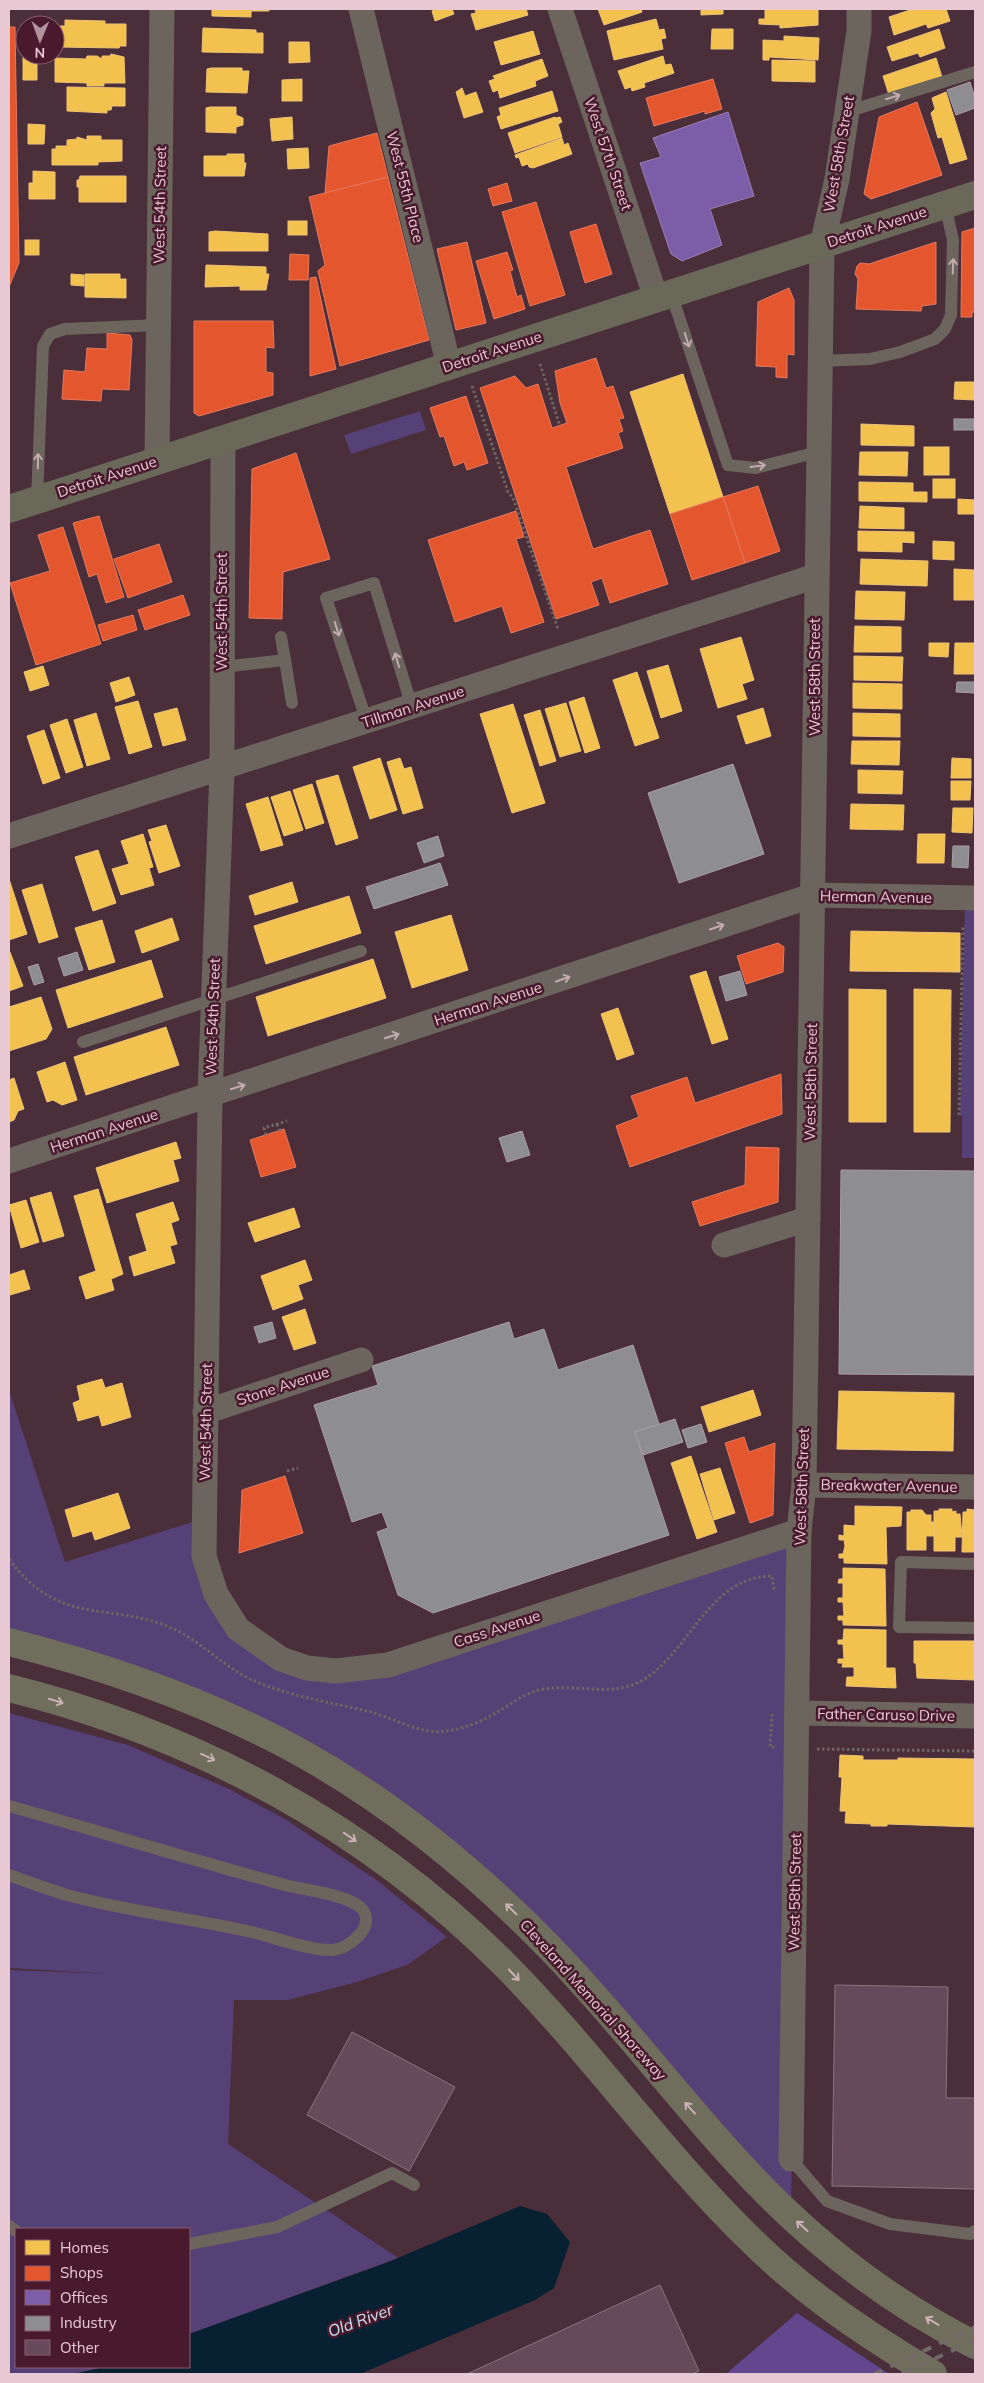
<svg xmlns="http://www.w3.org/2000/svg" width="984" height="2383" font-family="Mulish,sans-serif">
  <rect width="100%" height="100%" fill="#4a2e39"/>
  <g fill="#554176">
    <path d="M420 411 426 430 351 454 344 435Z"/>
    <path d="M965 898H975V1158H962V1116L960 1115Z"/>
    <path d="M9 1390 65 1562 205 1518 238 1629 336 1671 799 1531 791 2216 551 1948 306 1756 9 1642Z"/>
    <path d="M9 1713 128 1745 231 1790 285 1819 378 1881 447 1937 407 1965 357 1982 288 2000H234L228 2144 398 2258 189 2334V2229H16V2367H105L73 2374H9V1970L112 1974 9 1968Z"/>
  </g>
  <path fill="#62478f" d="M797 2313 889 2374H726Z"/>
  <path fill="#072133" d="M520 2206 547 2214 570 2242 554 2288 535 2300 360 2374H73L105 2367H189V2334L386 2263Z"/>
  <g fill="#f2c14e" stroke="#efc376">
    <path d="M212 9H269V11H251V17L212 16Z"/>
    <path d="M438 9H452L454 14 435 21 432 11Z"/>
    <path d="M475 9H526L528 15 476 30 471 14 476 13Z"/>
    <path d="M598 9H641L642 12 604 25Z"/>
    <path d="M701 9H723V14L701 15Z"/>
    <path d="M765 9H818V25L780 28V25L759 24V19H765Z"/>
    <path d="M913 9H946L950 21 928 28 926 24 894 35 889 17Z"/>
    <path d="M656 19 659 30 664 29 666 38 661 39 663 49 614 60 607 31Z"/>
    <path d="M65 20 105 21V24H126V46H120L119 48 59 47 60 26H65Z"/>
    <path d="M203 28 256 30V33H263V53L202 52Z"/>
    <path d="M712 29H733V49H711Z"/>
    <path d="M939 29 945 48 920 57 918 53 892 61 887 47Z"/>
    <path d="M533 31 540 54 501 65 494 42Z"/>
    <path d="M784 36 819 38 818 60 769 57V60H763V40L784 41Z"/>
    <path d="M289 42H309L310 62 289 63Z"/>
    <path d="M25 49V55H37V80H23V50Z"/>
    <path d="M111 54 124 57 125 83H104V86H87V83L55 82V58L86 59 87 56H97L102 59V56H110Z"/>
    <path d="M663 56 665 65 671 64 674 73 644 83 645 87 632 91 631 87 625 89 618 71Z"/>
    <path d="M936 58 942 77 889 95 883 76Z"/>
    <path d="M542 59 548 76 535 81 536 86 500 98 498 90 493 92 489 81 495 79 493 76Z"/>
    <path d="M772 60 815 61V82L772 81Z"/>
    <path d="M211 68H242V71H249L247 93 206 92 207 69Z"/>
    <path d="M302 79V101H282V80Z"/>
    <path d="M67 87 125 88V106H112L111 110H107V113L67 111Z"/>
    <path d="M462 88 465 96 476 92 483 112 464 118 456 92Z"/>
    <path d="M552 91 558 111 501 129 497 117 501 115 499 108Z"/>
    <path d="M946 92 967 159 950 164 942 137 938 138 931 113 935 109 932 98Z"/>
    <path d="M210 107H236V115L243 118V125L236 127V133L206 132V108Z"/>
    <path d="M292 117 293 139 272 141 270 119Z"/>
    <path d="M555 117 556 118 560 117 562 122 558 124 562 137 515 153 508 133Z"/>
    <path d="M28 124 45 125 44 144H28Z"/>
    <path d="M87 136H101V140H122V161L98 162V165H52V149H56V146H67V140L77 139V137L87 140Z"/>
    <path d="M562 138 564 145 568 143 572 154 533 168 529 167 528 164 522 166 519 157 516 158 515 155Z"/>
    <path d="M308 148 309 168 288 169 287 149Z"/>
    <path d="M227 154H244V163H246L244 176H204V156H227Z"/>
    <path d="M33 171 55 172V199H29V183H33Z"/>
    <path d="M80 176H126V202H79V187H77V180H79Z"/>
    <rect x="288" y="221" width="19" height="14"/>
    <path d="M215 231 268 234V251H209V232Z"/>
    <rect x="25" y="240" width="14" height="15"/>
    <path d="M206 265 266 267V274H269L266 290H240V286L205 287Z"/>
    <path d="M71 274 84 275V286L71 285Z"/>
    <path d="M85 274H120V279H126V298L85 297Z"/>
    <path d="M683 374 723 497 670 514 630 392Z"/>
    <path d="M955 382H974V400L954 399Z"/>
    <path d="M861 424 914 426V446L861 445Z"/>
    <rect x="924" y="447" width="25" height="28"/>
    <path d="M860 452H908L907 476 859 475Z"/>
    <rect x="933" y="479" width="22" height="19"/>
    <path d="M859 482 913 483V492H927V502L859 501Z"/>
    <path d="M958 499 975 500V514H958Z"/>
    <path d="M860 506 904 508V529L859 528Z"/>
    <path d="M858 531 914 532V543L902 542V552L858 551Z"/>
    <path d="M933 541 954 542V560L933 559Z"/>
    <path d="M861 559 928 561 927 586 860 584Z"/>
    <path d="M954 569 974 570V600H954Z"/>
    <path d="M856 591 905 592 904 620 855 619Z"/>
    <path d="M855 626 901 627V652H854Z"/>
    <path d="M741 637 754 680 742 684 747 699 718 708 700 649Z"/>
    <path d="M929 643H949L948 657 929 656Z"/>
    <path d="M955 643H975L974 674H954Z"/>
    <path d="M854 656 903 657 902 681 854 680Z"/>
    <path d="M668 665 682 711 661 718 647 671Z"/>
    <path d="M43 666 49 685 30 691 24 672Z"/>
    <path d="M637 672 659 738 635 746 613 680Z"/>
    <path d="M129 677 135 695 116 702 110 683Z"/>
    <path d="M853 683 902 684V709L853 708Z"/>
    <path d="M584 697 600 748 585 753 569 702Z"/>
    <path d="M138 701 152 747 129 754 115 707Z"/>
    <path d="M566 703 581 751 560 757 545 709Z"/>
    <path d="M513 704 545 803 512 813 480 714Z"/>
    <path d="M177 708 186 740 163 746 154 714Z"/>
    <path d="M763 708 771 736 746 744 737 716Z"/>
    <path d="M540 710 556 761 540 766 524 715Z"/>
    <path d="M96 713 110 759 87 766 74 720Z"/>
    <path d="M853 713 900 714V737L853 736Z"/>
    <path d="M67 719 83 767 66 773 50 725Z"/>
    <path d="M44 730 60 778 43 784 27 736Z"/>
    <path d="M852 741H900L899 765 851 764Z"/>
    <path d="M380 758 397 810 370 819 353 767Z"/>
    <path d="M400 758 404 769 411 767 423 808 403 814 387 762Z"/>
    <path d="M952 758 971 759V778H951Z"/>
    <path d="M858 770 903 771 902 794 858 793Z"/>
    <path d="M338 775 358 838 336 845 316 781Z"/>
    <path d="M951 781H971L970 800H951Z"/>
    <path d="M312 784 324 823 306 829 293 790Z"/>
    <path d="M290 791 303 830 284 836 271 797Z"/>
    <path d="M268 797 283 845 261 851 246 804Z"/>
    <path d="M851 804 904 805 903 830 850 829Z"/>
    <path d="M953 808H973L972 833 952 832Z"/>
    <path d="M166 825 180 866 159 873 149 842 152 841 148 830Z"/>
    <path d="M143 834 153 867 149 868 154 885 121 895 112 869 129 864 121 841Z"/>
    <path d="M918 834H945L944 863H917Z"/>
    <path d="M98 850 116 903 93 911 75 857Z"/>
    <path d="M9 879 27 934 9 940Z"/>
    <path d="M292 882 298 902 255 915 249 896Z"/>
    <path d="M42 884 58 937 39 943 22 890Z"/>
    <path d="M349 896 361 933 266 964 254 926Z"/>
    <path d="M451 915 468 970 412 988 395 932Z"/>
    <path d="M172 918 179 940 142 953 135 931Z"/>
    <path d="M102 920 115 962 89 970 75 928Z"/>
    <path d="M851 931 960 933V972L850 971Z"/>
    <path d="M9 952H10L23 986 9 991Z"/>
    <path d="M373 959 386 998 268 1036 256 997Z"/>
    <path d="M151 960 163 997 68 1028 56 990Z"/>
    <path d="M706 971 728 1039 712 1044 690 976Z"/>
    <path d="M849 989 886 990V1122H849Z"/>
    <path d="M914 989 951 990 950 1132H914Z"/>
    <path d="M41 997 52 1029 46 1039 9 1051V1007Z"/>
    <path d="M618 1008 634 1054 617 1060 601 1014Z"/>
    <path d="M166 1027 179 1065 86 1095 74 1057Z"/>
    <path d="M65 1062 77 1100 62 1105 53 1100 47 1102 37 1072Z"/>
    <path d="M14 1078 24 1109 18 1111 14 1120 9 1122V1080Z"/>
    <path d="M176 1142 181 1158 173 1160 179 1181 107 1203 96 1168Z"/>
    <path d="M98 1189 123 1274 111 1279 114 1290 86 1299 79 1277 96 1271 74 1196Z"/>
    <path d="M51 1192 64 1236 43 1242 30 1198Z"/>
    <path d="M26 1200 39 1242 21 1248 9 1205Z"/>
    <path d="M173 1202 179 1220 171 1223 177 1244 170 1246 175 1263 134 1276 129 1257 147 1251 136 1214Z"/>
    <path d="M294 1208 300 1227 255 1242 248 1223Z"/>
    <path d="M305 1260 312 1280 298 1285 303 1299 273 1310 261 1276Z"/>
    <path d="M24 1270 30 1289 10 1295 9 1275Z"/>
    <path d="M305 1309 316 1343 294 1350 282 1317Z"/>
    <path d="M102 1379 105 1388 122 1383 131 1417 102 1426 99 1415 78 1421 73 1403 80 1400 77 1386Z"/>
    <path d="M753 1390 761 1415 709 1432 701 1407Z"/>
    <path d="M839 1391 954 1393 953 1451 837 1449Z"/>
    <path d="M691 1456 717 1532 697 1539 671 1463Z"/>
    <path d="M720 1468 735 1513 714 1520 700 1474Z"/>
    <path d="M118 1493 130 1528 95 1540 92 1531 73 1537 65 1510Z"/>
    <path d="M855 1506 902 1507 901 1526 886 1527 887 1564 844 1563V1558H839V1554H843L845 1546 844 1540H839V1535L844 1536V1525L855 1526Z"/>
    <path d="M939 1509H952V1512L956 1511V1514H960L962 1537H955V1551H934V1511H939Z"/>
    <path d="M967 1509 975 1510V1552H962L963 1512H967Z"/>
    <path d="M911 1510H922L926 1515H931V1522H934V1536H926V1550H907V1512H911Z"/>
    <path d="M843 1568 885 1569 886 1626 843 1625V1620H838V1616H844L843 1602H838V1598H843V1583H838L839 1579H843Z"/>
    <path d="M844 1629 886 1630V1668H895L896 1688 846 1686 847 1677H854V1667H842L843 1663H838V1659H844L843 1644H838V1640H843Z"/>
    <path d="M914 1641H974V1680L917 1678 916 1663H914Z"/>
    <path d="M840 1755 863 1756V1760H898V1758L975 1759V1827L887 1824V1826H871V1824L845 1823 846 1811H840L842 1777H839Z"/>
  </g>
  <g fill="#e4572e" stroke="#e5795f">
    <path d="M9 27H15L19 263 9 287Z"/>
    <path d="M713 79 722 109 705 114V111L654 126 646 98Z"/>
    <path d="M917 102 942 175 871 199 864 194 879 117Z"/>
    <path d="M377 133 388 177 325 193 329 146Z"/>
    <path d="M388 177 429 340 340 366 318 271 325 265 309 197Z"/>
    <path d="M507 183 512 201 493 206 488 189Z"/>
    <path d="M536 202 565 295 530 306 502 212Z"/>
    <path d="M596 224 612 274 585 283 570 232Z"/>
    <path d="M975 228V312H972V317H961L962 232Z"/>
    <path d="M467 242 486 323 456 330 437 249Z"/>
    <path d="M936 242V304L922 306 921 311 856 309 858 279 855 274 857 266 860 263 869 264Z"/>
    <path d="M507 252 513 270 510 271 517 297 521 295 525 309 494 319 476 261Z"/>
    <path d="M290 254 309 255 308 280H289Z"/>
    <path d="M316 277 336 369 310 376V278Z"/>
    <path d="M789 288 794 300V355L787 354V378L776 377V367L756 366 758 302Z"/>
    <path d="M194 321H273L274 348 266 347V372L273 373V395L199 416 194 413Z"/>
    <path d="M107 333 130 335 132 340 129 390 102 389 101 401 62 399 64 370 85 372 87 348 107 349Z"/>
    <path d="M596 358 606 388 613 386 624 418 619 419 623 431 618 433 623 448 566 467 593 549 650 530 668 584 610 603 602 578 591 582 599 605 556 619 480 388 515 376 526 388 538 384 552 428 567 423 560 403 555 371Z"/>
    <path d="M466 396 488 463 467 470 464 462 454 466 444 436 440 437 430 408Z"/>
    <path d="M296 453 330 559 283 572 282 619 249 618 252 469Z"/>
    <path d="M758 486 780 551 745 563 723 497Z"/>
    <path d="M723 497 745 563 692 580 670 514Z"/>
    <path d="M516 511 524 537 516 539 544 622 511 633 502 606 455 622 428 540Z"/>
    <path d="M99 516 124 597 106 603 97 574 89 577 73 523Z"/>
    <path d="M63 527 101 644 36 665 10 583 50 571 38 535Z"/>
    <path d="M159 544 172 582 128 598 114 559Z"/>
    <path d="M183 595 190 615 145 630 138 610Z"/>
    <path d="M133 615 137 630 103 641 98 625Z"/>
    <path d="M778 943 784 947 783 972 746 984 737 956Z"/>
    <path d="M781 1074 782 1114 630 1167 616 1126 639 1117 631 1096 687 1077 695 1103Z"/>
    <path d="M284 1129 296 1167 261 1177 250 1140Z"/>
    <path d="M746 1147 779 1148 778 1202 700 1226 692 1202 745 1185Z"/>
    <path d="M744 1437 749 1452 775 1443 773 1515 750 1523 725 1443Z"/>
    <path d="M285 1476 303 1533 239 1553 242 1490Z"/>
  </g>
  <path fill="#7b5ea7" stroke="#9c7eb4" d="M728 112 754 196 710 209 722 245 682 261 671 254 640 163 661 157 653 138Z"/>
  <g fill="#8d8d92" stroke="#a89fa5">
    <path d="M970 82 975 98V108L956 115 947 90Z"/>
    <rect x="954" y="419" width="20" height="11"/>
    <path d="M957 682H975V693L956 692Z"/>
    <path d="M733 764 764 854 679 883 648 793Z"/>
    <path d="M438 836 444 856 424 863 417 843Z"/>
    <path d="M953 846H969L968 868 952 867Z"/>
    <path d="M440 863 448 885 374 909 366 887Z"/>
    <path d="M77 952 83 970 64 976 58 958Z"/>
    <path d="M38 964 44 982 34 985 28 967Z"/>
    <path d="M740 971 747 995 726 1001 719 977Z"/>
    <path d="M522 1131 530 1155 507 1162 499 1138Z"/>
    <path d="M841 1170 975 1171V1375L839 1374Z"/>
    <path d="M272 1322 276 1338 259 1343 254 1327Z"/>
    <path d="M509 1322 514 1339 544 1329 558 1370 633 1345 659 1424 635 1432 669 1535 433 1613 398 1595 377 1532 388 1528 382 1512 352 1522 314 1405 378 1385 372 1366Z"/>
    <path d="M675 1419 683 1442 643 1455 635 1432Z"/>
    <path d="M701 1424 707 1442 688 1448 682 1430Z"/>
  </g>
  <g fill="#664a5a" stroke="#8a747f">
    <path d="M835 1985 948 1987 946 2098H975V2189L832 2186Z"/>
    <path d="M352 2032 455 2087 409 2171 307 2115Z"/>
    <path d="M660 2285 699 2371 692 2374H467Z"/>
  </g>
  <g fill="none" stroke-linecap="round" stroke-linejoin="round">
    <g stroke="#6e6663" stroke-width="3" stroke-dasharray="2.5 2.5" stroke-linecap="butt">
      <path d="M540 364 560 426"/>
      <path d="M472 386 508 492 513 498 558 629"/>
      <path d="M959 1115 963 926"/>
      <path d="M277 1124 280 1131"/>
      <path d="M266 1135 264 1128 287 1121"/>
      <path d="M287 1471 298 1468"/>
      <path d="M9 1559C61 1629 109 1600 174 1629 201 1642 222 1665 250 1679 288 1697 333 1702 374 1713 394 1719 414 1730 435 1732 457 1731 477 1724 496 1713 510 1705 523 1694 539 1690 575 1682 610 1699 643 1680 691 1651 708 1577 772 1576L774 1590"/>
      <path d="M772 1714 770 1747H775"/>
      <path d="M817 1749 975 1751"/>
    </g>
    <g stroke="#6b655e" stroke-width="12">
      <path d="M846 112 975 72"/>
      <path d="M671 293 728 465 755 468 818 452"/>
      <path d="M820 361 870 359 900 352 935 339 945 329 951 315 953 240 945 205"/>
      <path d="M37 500 43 346 50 334 65 329 159 325"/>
      <path d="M281 637 285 660"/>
      <path d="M222 667 285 660 292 703"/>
      <path d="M367 722 326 598 374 583 412 707"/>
      <path d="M83 1042 361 951"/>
      <path d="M975 1564 901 1562 899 1627 975 1628"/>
      <path d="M9 1806C102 1832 195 1861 289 1886 305 1890 360 1896 365 1914 371 1931 348 1948 333 1950 310 1951 271 1936 247 1931 188 1918 126 1911 67 1895 47 1889 28 1882 9 1875"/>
      <path d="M791 2159 827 2201 890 2224 970 2234 975 2231"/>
      <path d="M9 2226 16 2231"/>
      <path d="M189 2244 277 2227 392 2173 414 2185"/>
    </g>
    <g stroke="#6b655e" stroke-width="25">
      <path d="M361 9 449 366"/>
      <path d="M560 9 656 298"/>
      <path d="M223 439 222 769 210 1096 204 1556 216 1594 238 1629 281 1659 307 1668 336 1671 388 1665 799 1531"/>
      <path d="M157 460 162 9"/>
      <path d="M9 836 816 576"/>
      <path d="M9 1161 814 895 975 898"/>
      <path d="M724 1245 808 1219"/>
      <path d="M205 1412 361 1360"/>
      <path d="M804 1485 975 1487"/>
      <path d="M798 1713 975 1716"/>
      <path d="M791 2159 799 1531 804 1485 822 245 837 179 859 31V9"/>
    </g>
    <path stroke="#696859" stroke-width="28" d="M9 509 975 195"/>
    <g stroke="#6f6d5c" stroke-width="28">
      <path d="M9 1642C111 1668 212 1703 305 1755 395 1806 477 1873 549 1947 626 2026 691 2116 768 2194 828 2254 899 2307 975 2345"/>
      <path d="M9 1688C197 1735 369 1828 506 1966 593 2054 664 2156 753 2242 807 2295 869 2337 933 2374"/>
    </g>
    <g stroke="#716a66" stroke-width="4" stroke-dasharray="9 9" stroke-linecap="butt">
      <path d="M874 2374 975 2327"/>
      <path d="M902 2374 975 2340"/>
    </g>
  </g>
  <defs><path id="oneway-shaft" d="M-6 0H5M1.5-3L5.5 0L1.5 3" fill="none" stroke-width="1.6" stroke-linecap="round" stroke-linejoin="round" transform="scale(1.25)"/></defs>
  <g stroke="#c2aaaf">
    <use href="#oneway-shaft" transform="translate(893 97) rotate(-17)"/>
    <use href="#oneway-shaft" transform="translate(953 266) rotate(-88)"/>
    <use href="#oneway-shaft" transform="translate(687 340) rotate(72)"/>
    <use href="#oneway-shaft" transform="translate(38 461) rotate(-89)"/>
    <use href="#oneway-shaft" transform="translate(758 466) rotate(-8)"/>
    <use href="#oneway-shaft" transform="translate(337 629) rotate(72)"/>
    <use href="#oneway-shaft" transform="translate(397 660) rotate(-107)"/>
    <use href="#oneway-shaft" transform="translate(717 927) rotate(-19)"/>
    <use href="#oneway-shaft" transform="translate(563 979) rotate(-19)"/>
    <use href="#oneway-shaft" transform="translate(392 1036) rotate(-18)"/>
    <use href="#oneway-shaft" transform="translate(238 1087) rotate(-18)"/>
  </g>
  <g stroke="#cab1b4">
    <use href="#oneway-shaft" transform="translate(56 1701) rotate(17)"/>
    <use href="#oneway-shaft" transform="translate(208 1757) rotate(25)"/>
    <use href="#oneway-shaft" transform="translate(350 1837) rotate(35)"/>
    <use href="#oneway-shaft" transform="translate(511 1909) rotate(-136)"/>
    <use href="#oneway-shaft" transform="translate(514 1975) rotate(47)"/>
    <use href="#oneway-shaft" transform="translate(690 2108) rotate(-132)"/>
    <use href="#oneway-shaft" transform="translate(802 2226) rotate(-138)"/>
    <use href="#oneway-shaft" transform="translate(932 2321) rotate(-149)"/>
  </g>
  <g text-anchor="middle" stroke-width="5" stroke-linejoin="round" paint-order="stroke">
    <g font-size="15" fill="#e8c8d2" stroke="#49192d">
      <text transform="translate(608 154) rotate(71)" y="5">West 57th Street</text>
      <text transform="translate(839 154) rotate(-80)" y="5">West 58th Street</text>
      <text transform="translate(405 187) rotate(76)" y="5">West 55th Place</text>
      <text transform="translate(160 205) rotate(-89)" y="5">West 54th Street</text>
      <text transform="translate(877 227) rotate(-18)" y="5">Detroit Avenue</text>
      <text transform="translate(492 352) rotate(-18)" y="5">Detroit Avenue</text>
      <text transform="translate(107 477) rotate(-18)" y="5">Detroit Avenue</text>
      <text transform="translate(222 612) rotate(-90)" y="5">West 54th Street</text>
      <text transform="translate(815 677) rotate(-90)" y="5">West 58th Street</text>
      <text transform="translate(413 707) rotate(-18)" y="5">Tillman Avenue</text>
      <text transform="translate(876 897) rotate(1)" y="5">Herman Avenue</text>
      <text transform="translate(488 1004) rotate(-18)" y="5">Herman Avenue</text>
      <text transform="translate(213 1017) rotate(-88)" y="5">West 54th Street</text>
      <text transform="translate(811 1082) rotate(-89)" y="5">West 58th Street</text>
      <text transform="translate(104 1131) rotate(-18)" y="5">Herman Avenue</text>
      <text transform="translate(283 1386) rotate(-18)" y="5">Stone Avenue</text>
      <text transform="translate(206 1422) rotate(-89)" y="5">West 54th Street</text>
      <text transform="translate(889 1486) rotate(1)" y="5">Breakwater Avenue</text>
      <text transform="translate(802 1487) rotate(-88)" y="5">West 58th Street</text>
      <text transform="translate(497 1629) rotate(-18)" y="5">Cass Avenue</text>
      <text transform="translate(886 1715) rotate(1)" y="5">Father Caruso Drive</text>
      <text transform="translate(795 1892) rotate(-89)" y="5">West 58th Street</text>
      <text transform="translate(593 2000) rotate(48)" y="5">Cleveland Memorial Shoreway</text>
    </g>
    <g font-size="16" font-style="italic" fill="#c9e0ee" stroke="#49192d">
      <text transform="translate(360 2320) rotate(-20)" y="6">Old River</text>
    </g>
  </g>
  <rect width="984" height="2383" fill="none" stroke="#e8c8d2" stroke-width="20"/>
  <rect x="15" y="2228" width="175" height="140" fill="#49192d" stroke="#895f6f"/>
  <rect x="25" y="2240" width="25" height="15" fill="#f2c14e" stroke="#895f6f"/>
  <text x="60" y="2253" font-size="15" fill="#e8c8d2">Homes</text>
  <rect x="25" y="2266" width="25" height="15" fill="#e4572e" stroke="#895f6f"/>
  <text x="60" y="2278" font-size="15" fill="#e8c8d2">Shops</text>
  <rect x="25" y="2290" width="25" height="15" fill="#7b5ea7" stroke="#895f6f"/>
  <text x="60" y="2303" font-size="15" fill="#e8c8d2">Offices</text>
  <rect x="25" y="2316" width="25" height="15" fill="#8d8d92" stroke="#895f6f"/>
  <text x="60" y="2328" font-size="15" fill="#e8c8d2">Industry</text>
  <rect x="25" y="2340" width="25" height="15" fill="#664a5a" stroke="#895f6f"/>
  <text x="60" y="2353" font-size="15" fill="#e8c8d2">Other</text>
  <g transform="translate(40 40) rotate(181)"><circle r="24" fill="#49192d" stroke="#895f6f"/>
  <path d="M0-4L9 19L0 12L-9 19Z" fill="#b1929c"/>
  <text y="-8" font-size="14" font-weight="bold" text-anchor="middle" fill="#e8c8d2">N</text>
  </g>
</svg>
